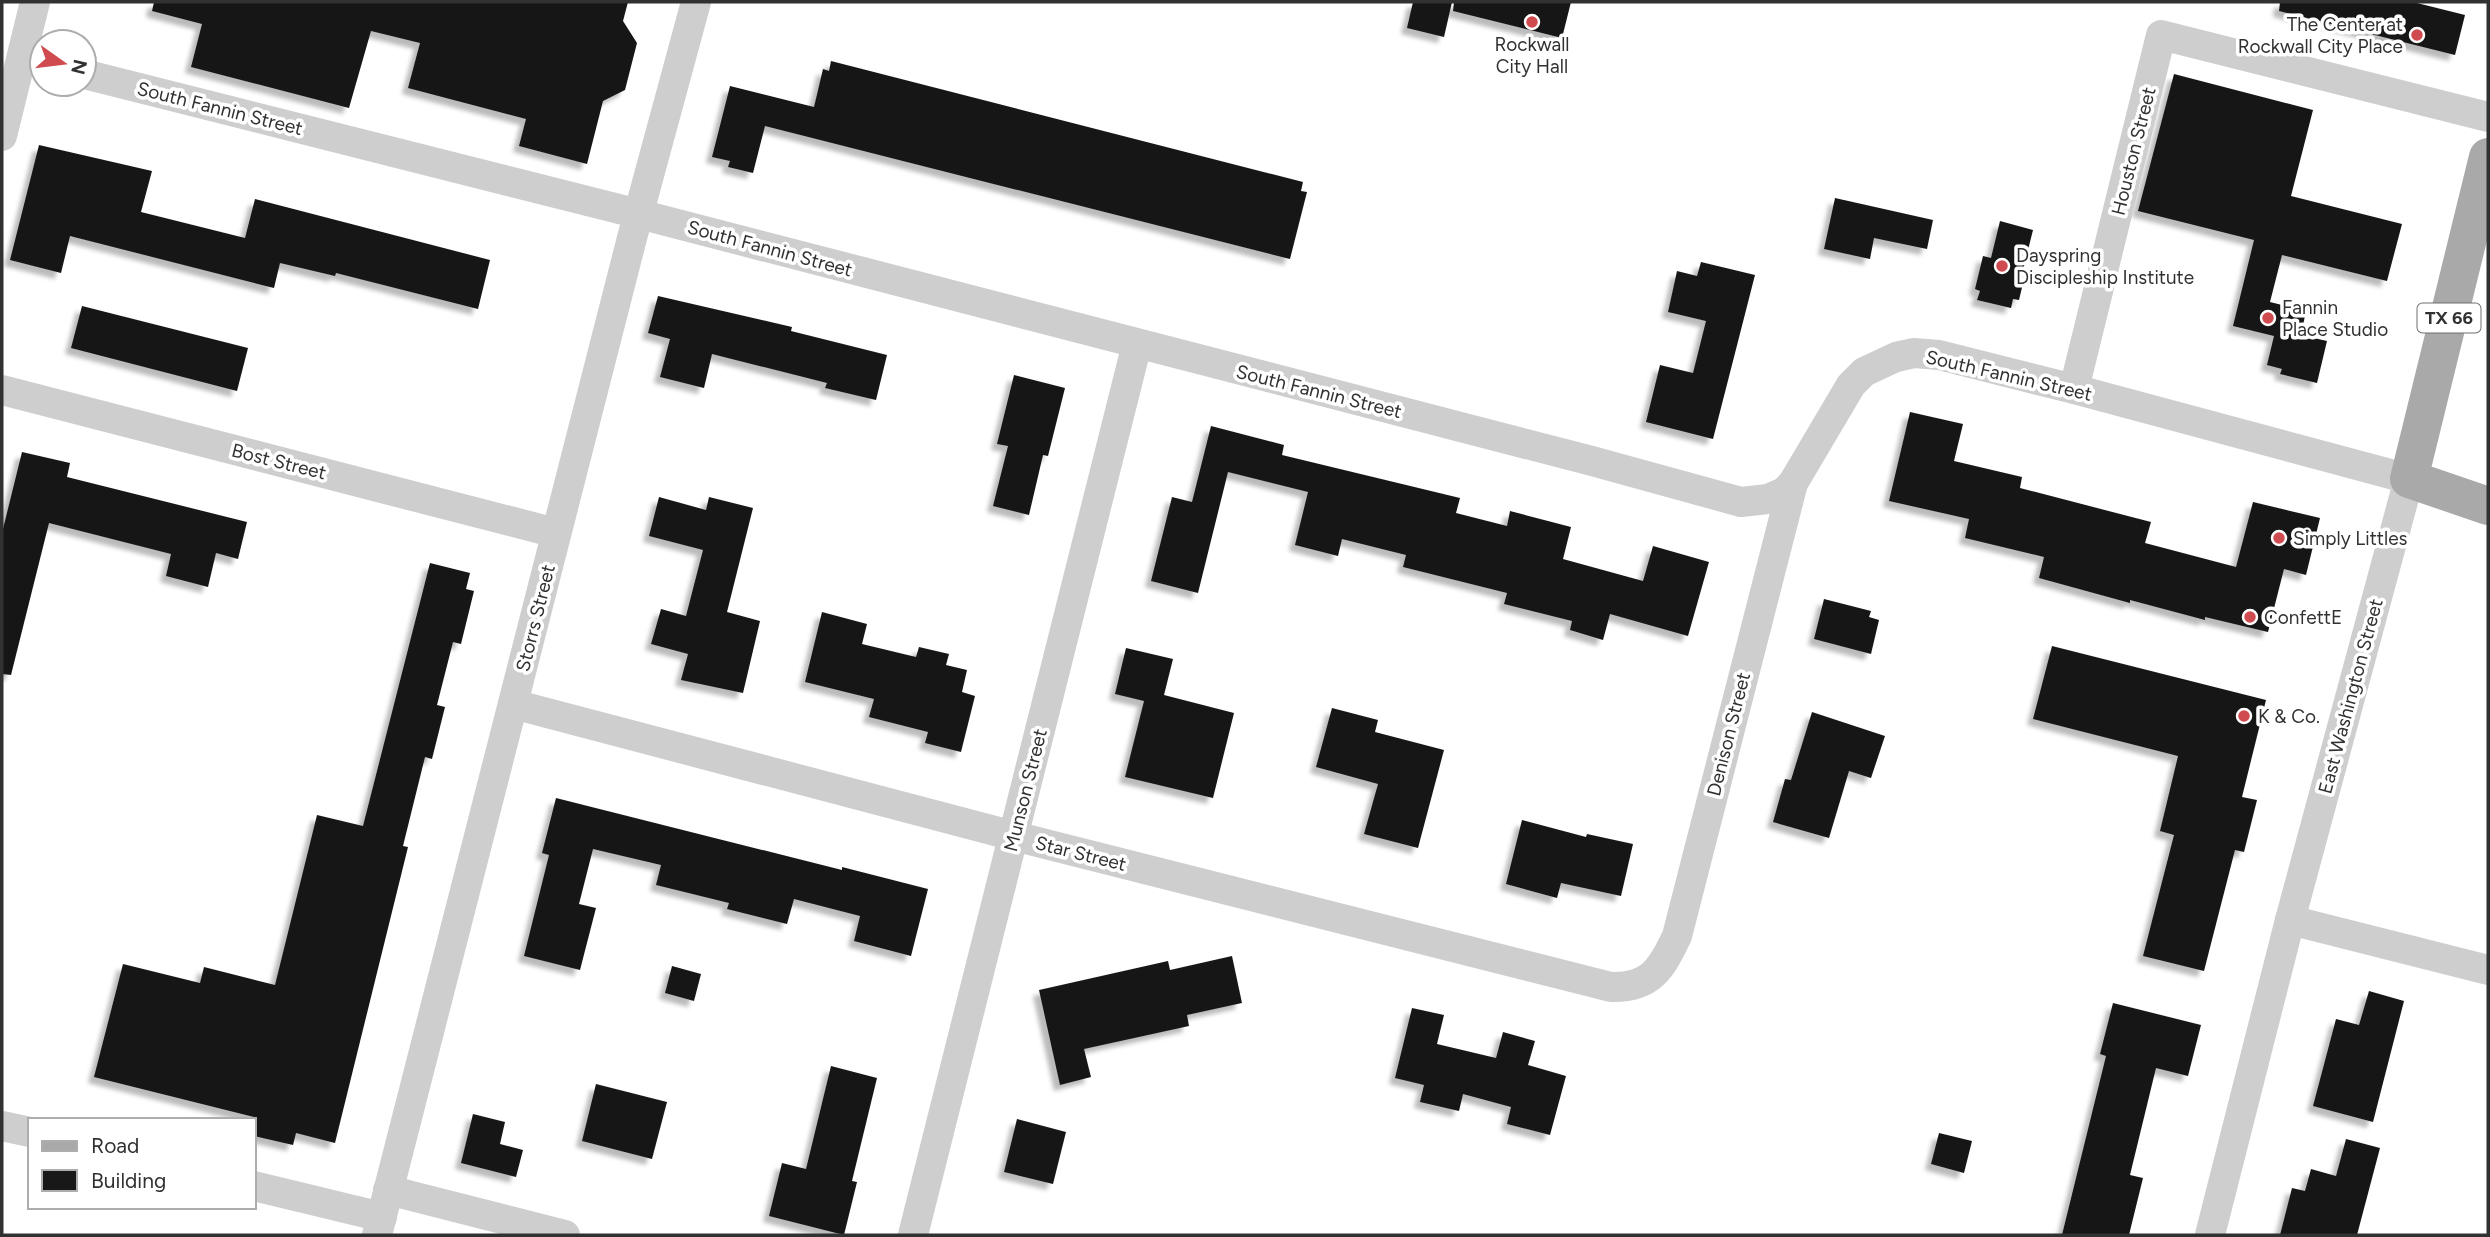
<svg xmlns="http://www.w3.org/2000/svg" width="2490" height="1237" font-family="Figtree,sans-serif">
  <defs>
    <filter id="shadow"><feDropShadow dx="-6" dy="6" stdDeviation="2" flood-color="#0004"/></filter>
  </defs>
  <rect width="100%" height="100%" fill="#fff"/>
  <g fill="#181818" filter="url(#shadow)">
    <path d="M154 2H628L623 21 637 43 625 90 603 101 587 164 519 146 526 119 408 88 420 43 371 31 349 108 191 67 202 24 152 11Z"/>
    <path d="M1413 2H1452L1444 37 1407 28Z"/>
    <path d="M1454 2H1571L1562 38 1453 11Z"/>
    <path d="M2280 2H2413L2465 15 2455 55 2279 11Z"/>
    <path d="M831 61 1303 182 1301 191 1307 192 1290 259 765 126 753 173 728 167 730 161 712 157 730 86 814 107 823 69 829 71Z"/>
    <path d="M2174 74 2313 110 2291 196 2402 224 2387 281 2282 255 2270 302 2306 311 2301 335 2327 341 2317 383 2280 374 2282 369 2267 365 2274 336 2233 326 2254 240 2138 211Z"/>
    <path d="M39 145 152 171 141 212 245 238 255 199 490 260 478 309 336 273 335 276 280 263 274 288 70 236 61 273 10 260Z"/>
    <path d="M1835 198 1933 220 1927 249 1874 238 1870 259 1824 249Z"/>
    <path d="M2000 221 2033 230 2022 274 2025 275 2019 300 2013 299 2011 308 1977 300 1980 291 1975 289 1983 256 1991 258Z"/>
    <path d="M1701 262 1755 275 1713 439 1646 422 1660 365 1693 373 1706 321 1668 312 1677 271 1697 276Z"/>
    <path d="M658 296 792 327 791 331 887 355 876 400 825 388 827 383 712 354 704 388 660 377 670 339 648 333Z"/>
    <path d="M82 306 248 348 237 391 71 348Z"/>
    <path d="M1014 375 1065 388 1048 456 1043 455 1029 515 993 506 1008 446 997 444Z"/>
    <path d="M1910 412 1963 424 1954 461 2022 477 2020 488 2151 522 2145 543 2236 567 2253 502 2320 518 2306 575 2284 569 2268 632 2205 617V620L2130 600V603L2039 578 2044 557 1965 538 1969 519 1889 501Z"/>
    <path d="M1211 426 1284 445 1282 455 1460 498 1456 513 1507 526 1510 511 1571 527 1563 559 1643 581 1653 546 1709 562 1688 636 1610 614 1603 640 1570 630 1572 621 1504 604 1507 593 1403 567 1406 555 1342 539 1338 556 1295 545 1308 492 1228 472 1198 593 1151 581 1172 497 1192 502Z"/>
    <path d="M22 452 70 463 67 477 247 522 238 559 216 553 208 587 166 576 171 554 49 523 11 675 2 674V533Z"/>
    <path d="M659 497 706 510 709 497 753 508 727 612 760 621 743 693 681 680 688 654 651 644 661 609 686 616 703 550 649 536Z"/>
    <path d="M430 563 470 573 466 589 474 591 461 644 453 642 437 705 445 707 432 759 425 757 403 846 408 847 335 1143 296 1133 293 1145 254 1136V1117L94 1077 123 964 200 983 204 967 275 985 317 815 363 826Z"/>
    <path d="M1824 599 1871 611 1869 617 1879 620 1871 654 1814 639Z"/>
    <path d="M822 612 867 624 862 644 916 657 919 647 949 654 946 665 967 670 962 692 975 696 961 752 925 743 928 732 869 717 874 699 805 682Z"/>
    <path d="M2052 646 2266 700 2242 797 2257 800 2244 852 2235 850 2204 971 2143 956 2174 835 2160 831 2178 756 2033 719Z"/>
    <path d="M1126 648 1173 659 1164 695 1234 713 1213 798 1125 777 1144 701 1115 694Z"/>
    <path d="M1332 708 1378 720 1375 732 1444 750 1418 848 1364 834 1378 784 1316 767Z"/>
    <path d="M1812 712 1885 736 1871 778 1849 771 1829 838 1773 822 1785 779 1791 780Z"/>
    <path d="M556 798 842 870V867L928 889 911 956 854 941 860 916 794 899 787 924 727 909 729 903 656 885 661 865 593 849 579 904 596 908 580 970 524 956 549 855 542 853Z"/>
    <path d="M1522 820 1586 837 1587 834 1633 844 1621 896 1561 883 1557 898 1506 884Z"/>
    <path d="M1232 956 1242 1003 1187 1015 1189 1026 1084 1049 1091 1077 1060 1085 1039 990 1168 961 1170 970Z"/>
    <path d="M672 966 701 974 694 1001 665 993Z"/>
    <path d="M2369 991 2404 1001 2373 1122 2313 1106 2336 1019 2359 1025Z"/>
    <path d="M2113 1003 2201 1025 2188 1076 2156 1068 2130 1175 2143 1178 2129 1235H2062L2106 1056 2100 1054Z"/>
    <path d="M1412 1008 1444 1015 1437 1044 1496 1058 1503 1032 1535 1041 1528 1065 1566 1076 1550 1135 1507 1124 1511 1107 1463 1094 1459 1111 1420 1102 1424 1085 1395 1078Z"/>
    <path d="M831 1066 877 1078 852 1181 857 1182 844 1235 769 1216 782 1163 806 1169Z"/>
    <path d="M596 1084 667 1102 652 1159 582 1141Z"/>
    <path d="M473 1114 505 1122 500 1144 523 1150 516 1177 461 1163Z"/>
    <path d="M1017 1119 1066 1132 1053 1184 1004 1172Z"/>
    <path d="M1939 1133 1972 1141 1964 1173 1931 1164Z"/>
    <path d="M2346 1139 2380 1148 2357 1235H2280L2292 1188 2305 1191 2311 1169 2336 1176Z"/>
  </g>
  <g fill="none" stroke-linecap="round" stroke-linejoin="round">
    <g stroke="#cecece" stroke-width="30">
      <path d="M84 74 639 214 1592 461 1741 502 1768 499 1784 492 1793 483 1851 385 1864 372 1896 357 1914 353 1939 355 2074 389 2409 479 2290 920 2210 1235"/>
      <path d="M2 136 35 2"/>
      <path d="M2074 389 2161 35 2488 117"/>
      <path d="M2 390 556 533"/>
      <path d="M513 704 1014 836 1611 987C1651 988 1661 969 1677 936L1793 483"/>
      <path d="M2290 920 2488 970"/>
      <path d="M2 1126 30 1132"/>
      <path d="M254 1186 382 1217"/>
      <path d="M388 1190 565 1235"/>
      <path d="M377 1235 632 238 696 2"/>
      <path d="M913 1235 1137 344"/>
    </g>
    <path stroke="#a9a9a9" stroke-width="38" d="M2488 157 2409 479 2488 506"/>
  </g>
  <g fill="#d04b50" stroke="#fff" stroke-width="2.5">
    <circle cx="1532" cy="22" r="7"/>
    <circle cx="2417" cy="35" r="7"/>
    <circle cx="2002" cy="266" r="7"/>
    <circle cx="2268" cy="318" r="7"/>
    <circle cx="2279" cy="538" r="7"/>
    <circle cx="2250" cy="617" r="7"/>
    <circle cx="2244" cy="716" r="7"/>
  </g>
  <g text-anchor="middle" stroke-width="7" stroke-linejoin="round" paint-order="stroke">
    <rect fill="#fff" stroke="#6f6f6f" stroke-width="2" x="2417.5" y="303.5" width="63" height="29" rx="5"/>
    <g font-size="18" font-weight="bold" fill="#313131">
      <text x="2449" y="324">TX 66</text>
    </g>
    <g font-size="19" fill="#313131" stroke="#fff" text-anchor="start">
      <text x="2403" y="31" text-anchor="end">The Center at<tspan x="2403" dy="22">Rockwall City Place</tspan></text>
      <text x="1532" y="51" text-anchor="middle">Rockwall<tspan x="1532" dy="22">City Hall</tspan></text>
      <text x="2016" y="262">Dayspring<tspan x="2016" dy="22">Discipleship Institute</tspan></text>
      <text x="2282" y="314">Fannin<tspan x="2282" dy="22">Place Studio</tspan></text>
      <text x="2293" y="545">Simply Littles</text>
      <text x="2264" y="624">ConfettE</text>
      <text x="2258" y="723">K &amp; Co.</text>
    </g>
    <g font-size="19" fill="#313131" stroke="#fff">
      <text transform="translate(220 108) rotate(14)" y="7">South Fannin Street</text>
      <text transform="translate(2133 151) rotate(-76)" y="7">Houston Street</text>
      <text transform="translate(770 248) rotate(15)" y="7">South Fannin Street</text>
      <text transform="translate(2009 375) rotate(13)" y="7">South Fannin Street</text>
      <text transform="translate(1319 391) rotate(14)" y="7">South Fannin Street</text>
      <text transform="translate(279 461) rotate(14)" y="7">Bost Street</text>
      <text transform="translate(535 618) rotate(-76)" y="7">Storrs Street</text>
      <text transform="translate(2350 696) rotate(-75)" y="7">East Washington Street</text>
      <text transform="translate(1728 734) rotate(-76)" y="7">Denison Street</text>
      <text transform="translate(1025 790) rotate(-76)" y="7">Munson Street</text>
      <text transform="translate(1081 853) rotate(14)" y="7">Star Street</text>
    </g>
  </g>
  <rect width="2490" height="1237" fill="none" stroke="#313131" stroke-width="7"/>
  <rect x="28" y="1118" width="228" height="91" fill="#ffffff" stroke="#adadad" stroke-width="2"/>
  <rect x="42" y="1141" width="35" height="10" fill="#a9a9a9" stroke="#adadad" stroke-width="2"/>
  <text x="91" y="1153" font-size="21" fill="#313131">Road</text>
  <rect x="42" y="1170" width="35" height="21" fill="#181818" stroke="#adadad" stroke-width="2"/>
  <text x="91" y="1188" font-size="21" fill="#313131">Building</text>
  <g transform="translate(63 63) rotate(104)"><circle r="33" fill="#ffffff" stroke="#adadad" stroke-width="2"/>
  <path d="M0-5L12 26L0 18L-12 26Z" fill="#d04b50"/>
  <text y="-10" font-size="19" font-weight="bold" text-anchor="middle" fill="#313131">N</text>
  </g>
</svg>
